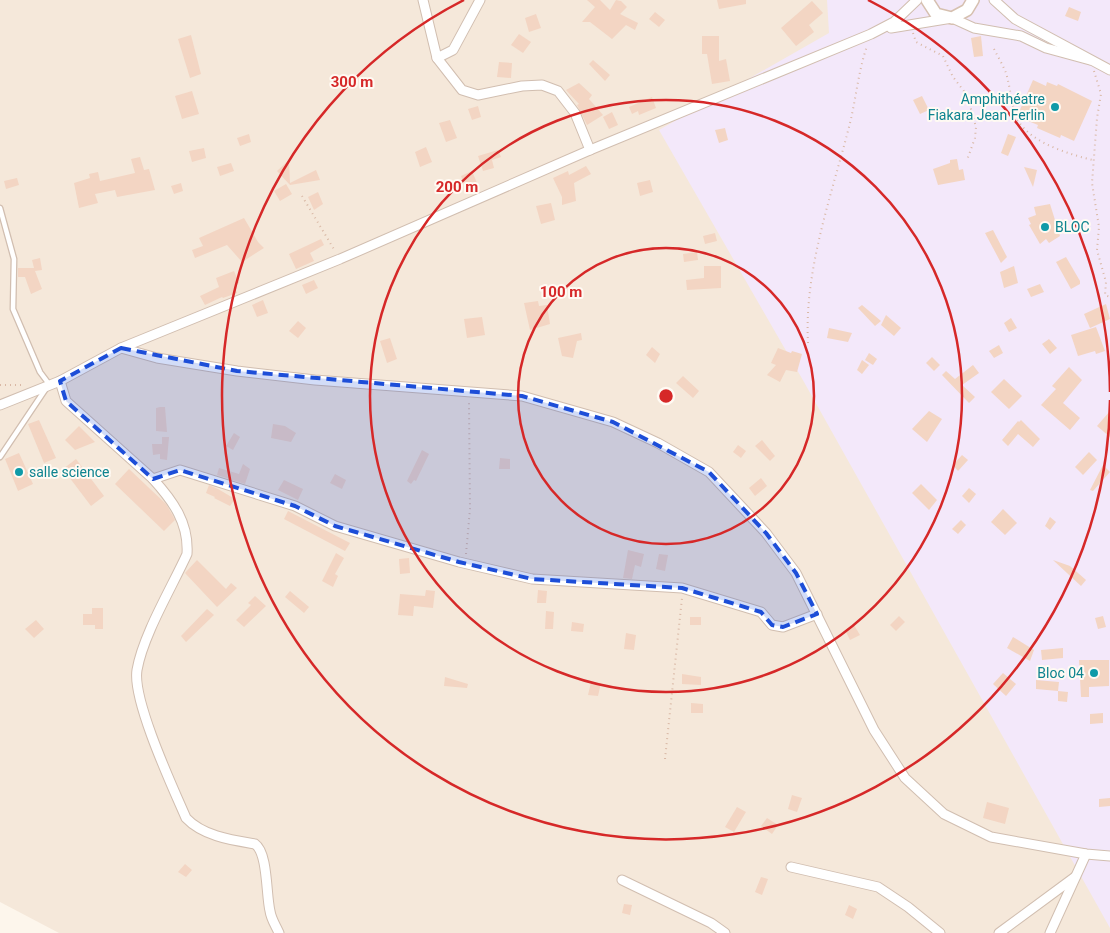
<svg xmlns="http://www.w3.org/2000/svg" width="1110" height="933" font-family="Roboto,sans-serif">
  <rect width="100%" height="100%" fill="#fdf6ec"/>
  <path fill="#f5e8da" d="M0 0H1110V933H59L0 902Z"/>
  <path fill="#f3e8fa" d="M827 0H1110V928L804 382 659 130 829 33Z"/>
  <g fill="#f3d5c3">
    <path d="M587 0H600L610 10 616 0 621 1 627 7 620 14 638 23 635 30 626 25 612 39 590 22H582L595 7Z"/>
    <path d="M717 0H746V4L719 9Z"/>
    <path d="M812 1 823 13 809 25 814 32 796 46 781 28Z"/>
    <path d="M1069 7 1081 12 1078 21 1065 16Z"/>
    <path d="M655 12 665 20 659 27 649 19Z"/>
    <path d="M536 14 541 28 529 32 525 18Z"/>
    <path d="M519 34 531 42 523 53 511 45Z"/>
    <path d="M191 35 201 74 190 78 178 39Z"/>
    <path d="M702 36H719V61L726 59 730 81 712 84 707 54H702Z"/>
    <path d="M981 36 983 56 974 57 971 38Z"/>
    <path d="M593 60 610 75 605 81 589 64Z"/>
    <path d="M499 62 512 63 511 78 497 77Z"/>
    <path d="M1033 80 1046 86 1047 82 1057 86 1058 84 1092 101 1074 141 1061 135 1060 138 1037 128 1038 125 1028 121 1030 117 1019 112Z"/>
    <path d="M579 83 592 95 589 99 603 115 587 125 577 105 579 104 566 90Z"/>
    <path d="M192 91 199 114 182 119 175 96Z"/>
    <path d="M922 96 929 110 920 114 913 100Z"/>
    <path d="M652 97 656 108 639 115 638 111 632 114 629 107Z"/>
    <path d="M478 106 481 117 472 120 468 109Z"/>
    <path d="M612 112 618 125 609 129 603 117Z"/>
    <path d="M450 120 457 138 446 142 439 123Z"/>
    <path d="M725 128 728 140 719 143 715 130Z"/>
    <path d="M249 134 251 142 240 146 237 138Z"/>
    <path d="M1008 134 1016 137 1008 156 1001 153Z"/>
    <path d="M426 147 432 162 420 167 415 152Z"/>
    <path d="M204 148 206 158 192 162 189 151Z"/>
    <path d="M498 150 501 157 492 160 494 168 483 171 478 156Z"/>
    <path d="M140 157 144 170 149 169 155 190 117 197 115 190 95 194 98 203 79 208 74 183 90 178 89 174 98 172 100 181 135 173 131 159Z"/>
    <path d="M957 159 959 170 963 169 965 180 938 185 933 169 950 163V160Z"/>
    <path d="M289 160 290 183 316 170 320 180 290 185 277 171Z"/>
    <path d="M231 163 234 171 220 176 217 167Z"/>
    <path d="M586 166 591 174 574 183 576 201 562 205V197L553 178 568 171 569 175Z"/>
    <path d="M1024 167 1037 170 1033 187Z"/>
    <path d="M472 171 477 183 465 187 461 176Z"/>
    <path d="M17 178 19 185 6 189 4 181Z"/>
    <path d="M650 180 653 192 640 196 637 183Z"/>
    <path d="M181 183 183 191 174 194 171 186Z"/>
    <path d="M286 184 292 194 280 201 274 191Z"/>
    <path d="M318 192 323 204 314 210 308 197Z"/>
    <path d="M551 203 555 220 541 224 536 206Z"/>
    <path d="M1050 204 1060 236 1049 243 1046 239 1040 244 1029 225 1031 224 1028 218 1036 215 1034 207Z"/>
    <path d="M244 218 258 242 264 248 242 262 227 245 195 258 192 250 203 246 199 238Z"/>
    <path d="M993 230 1007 257 1001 263 985 233Z"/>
    <path d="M715 233 717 241 705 244 703 236Z"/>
    <path d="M321 239 324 245 310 253 314 261 296 269 289 254Z"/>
    <path d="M697 252 698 260 684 262 683 254Z"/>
    <path d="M1066 257 1080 281V284L1071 289 1056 262Z"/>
    <path d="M40 258 42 270 35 271 42 289 31 294 25 277H18V268H34L32 260Z"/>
    <path d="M704 266H721V288L687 290 686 280 704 278Z"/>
    <path d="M1014 266 1018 283 1004 288 1000 272Z"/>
    <path d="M234 271 239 283 234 285 237 293 223 298 222 297 205 305 200 296 219 287 216 278Z"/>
    <path d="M314 280 318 288 306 294 302 285Z"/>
    <path d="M1040 284 1044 292 1031 297 1027 289Z"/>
    <path d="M263 300 268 313 257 317 252 305Z"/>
    <path d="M538 301 539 306 547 305 550 324 530 330 524 303Z"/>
    <path d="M1106 304 1110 319 1090 328 1084 314Z"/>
    <path d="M862 305 881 321 875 326 858 308Z"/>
    <path d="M886 315 901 328 894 336 881 325Z"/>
    <path d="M482 317 485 335 467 338 464 319Z"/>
    <path d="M1011 318 1017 328 1009 332 1004 323Z"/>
    <path d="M298 321 306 328 298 338 289 331Z"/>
    <path d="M1096 327 1105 351 1096 354 1095 351 1078 356 1071 335Z"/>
    <path d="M829 328 852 333 848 342 827 338Z"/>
    <path d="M581 333 582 340 577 341 573 358 562 356 558 338Z"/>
    <path d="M390 338 397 359 387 363 380 341Z"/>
    <path d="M1049 339 1057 348 1050 354 1042 344Z"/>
    <path d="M999 345 1003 353 994 358 989 351Z"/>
    <path d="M652 347 660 354 655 363 646 355Z"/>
    <path d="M778 348 791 353 792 351 802 354 797 372 786 370 780 382 767 375 776 365 771 363Z"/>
    <path d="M869 353 877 359 873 365 865 360Z"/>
    <path d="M932 357 940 365 934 371 926 363Z"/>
    <path d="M862 360 869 365 862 374 857 370Z"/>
    <path d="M973 365 979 373 962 385 975 397 969 403 942 375 946 371 955 379Z"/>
    <path d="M1069 367 1082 380 1063 403 1080 418 1070 430 1041 405 1056 389 1052 386Z"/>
    <path d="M683 376 699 391 693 398 676 383Z"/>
    <path d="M1004 379 1022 396 1009 409 991 392Z"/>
    <path d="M160 407H165L167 432 156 431V408Z"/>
    <path d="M929 411 942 419 927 442 912 429Z"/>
    <path d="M1110 411V437L1097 426Z"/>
    <path d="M39 420 56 458 44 463 28 424Z"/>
    <path d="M1021 420 1040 439 1033 447 1018 434 1008 446 1002 440 1018 421 1019 422Z"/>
    <path d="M273 424 285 426 296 433 291 442 271 438Z"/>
    <path d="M79 426 95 442 75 450 65 440Z"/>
    <path d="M234 433 240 437 233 450 226 446Z"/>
    <path d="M162 437H169L167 460 160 459V454L153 455 152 444H162Z"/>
    <path d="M762 440 775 456 770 461 755 446Z"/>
    <path d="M738 445 746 451 741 458 733 452Z"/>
    <path d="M422 450 429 454 416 481 414 480 411 484 407 481Z"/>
    <path d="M1089 452 1097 460 1083 475 1075 467Z"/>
    <path d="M19 453 33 484 18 491 5 459Z"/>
    <path d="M962 455 968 460 958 471 953 465Z"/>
    <path d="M500 458 510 459V469H499Z"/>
    <path d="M76 459 104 496 91 506 63 469Z"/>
    <path d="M243 464 250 469 245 484 217 475 219 468 239 474Z"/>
    <path d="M1103 465 1110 472 1093 491 1090 490Z"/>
    <path d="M129 469 166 504 173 516 175 520 164 531 115 484Z"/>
    <path d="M335 474 346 480 342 489 330 483Z"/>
    <path d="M761 478 767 486 755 496 749 488Z"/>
    <path d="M284 480 303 489 298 500 278 490Z"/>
    <path d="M921 484 937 500 929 510 912 493Z"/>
    <path d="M209 485 218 489 235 499 230 506 214 498 215 497 206 493Z"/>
    <path d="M969 488 976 494 969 503 962 496Z"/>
    <path d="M1003 509 1017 523 1005 535 991 522Z"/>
    <path d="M288 511 350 543 345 551 284 519Z"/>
    <path d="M1050 517 1056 522 1050 530 1045 526Z"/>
    <path d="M961 520 966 525 958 534 952 529Z"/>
    <path d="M628 550 644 554 641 567 635 565 632 579 623 578Z"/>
    <path d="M336 553 344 558 335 574 338 576 333 587 322 581Z"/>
    <path d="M659 554 668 555 665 571 656 569Z"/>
    <path d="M409 558 410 573 400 574 399 559Z"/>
    <path d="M197 560 226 589 231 583 237 588 217 607 185 573Z"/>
    <path d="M1053 560 1070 566 1086 580 1081 586Z"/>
    <path d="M426 590 435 591 433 608 414 606 413 616 398 615 400 594 425 596Z"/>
    <path d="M538 590 547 591 546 603H537Z"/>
    <path d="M290 591 309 607 304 613 285 597Z"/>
    <path d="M255 596 266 606 244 627 236 620 251 605 248 603Z"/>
    <path d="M92 608H103V629H95V625H83V614H92Z"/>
    <path d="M207 609 214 615 186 642 181 636Z"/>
    <path d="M546 611 554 612 553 629H545Z"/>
    <path d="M899 616 905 622 896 631 890 625Z"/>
    <path d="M1103 616 1106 627 1098 629 1095 618Z"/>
    <rect x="690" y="617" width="11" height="8"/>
    <path d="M36 620 44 629 34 638 25 629Z"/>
    <path d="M572 622 584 624 583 632 571 631Z"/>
    <path d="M854 625 860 635 850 640 845 630Z"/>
    <path d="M626 633 636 635 634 650 624 649Z"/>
    <path d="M1013 637 1034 650 1030 661 1007 648Z"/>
    <path d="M1063 648V658L1042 660 1041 650Z"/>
    <path d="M1079 660H1109V686L1089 687V697H1081Z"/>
    <path d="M1003 673 1016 684 1006 696 993 684Z"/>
    <path d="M682 674 701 677V685L682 684Z"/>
    <path d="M445 677 468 684 467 688 444 686Z"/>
    <path d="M1036 680 1059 682 1058 691 1036 689Z"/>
    <path d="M591 682 601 683 598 696 588 695Z"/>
    <path d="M1058 691 1068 692 1067 702 1058 701Z"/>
    <path d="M691 703 703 704V713H691Z"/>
    <path d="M1103 713V723L1090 724V714Z"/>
    <path d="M792 795 802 798 797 812 788 809Z"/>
    <path d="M1110 798V806L1099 807V799Z"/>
    <path d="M987 802 1009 808 1005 824 983 818Z"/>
    <path d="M737 807 746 812 734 832 725 827Z"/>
    <path d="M767 818 778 825 772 834 761 826Z"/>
    <path d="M185 864 192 870 186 877 178 872Z"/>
    <path d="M761 877 768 879 762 895 755 892Z"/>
    <path d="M624 904 632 905 630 915 622 913Z"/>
    <path d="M849 905 857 909 853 919 845 915Z"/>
  </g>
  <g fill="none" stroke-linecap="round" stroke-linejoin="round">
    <defs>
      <path id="service" d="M0 208 14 259 13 309 40 372 49 384 0 457"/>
      <g id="minor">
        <path d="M423 0 437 58 462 90 478 95 522 86 542 85 558 91 575 113 590 150"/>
        <path d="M994 0 1015 19 1110 70"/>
        <path d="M891 28 952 18 974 28 1021 36 1046 48 1090 60"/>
        <path d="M437 58 453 50 480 0"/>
        <path d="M121 348 157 358 237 371 315 380 522 396 613 422 658 443 709 472 766 533 796 573 874 730 905 778 944 814 991 837 1086 854 1110 856"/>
        <path d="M60 381 66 401 153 479 180 470 295 506 335 526 459 562 532 579 682 588 761 612 772 625 783 627 817 614"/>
        <path d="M0 405 60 381 121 348 340 259 590 150 871 34 894 22 917 0"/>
        <path d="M153 479C173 501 189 523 187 554 172 587 143 635 137 670 132 700 173 788 186 818 203 836 231 840 255 844 268 853 266 895 270 911 271 919 276 926 279 933"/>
        <path d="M791 867 878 887 908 907 940 933"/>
        <path d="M622 880 711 923 725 933"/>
        <path d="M999 933 1075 877"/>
        <path d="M1050 933 1086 854"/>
      </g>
      <path id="secondary" d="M927 0 936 14 952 18 967 10 973 0"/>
    </defs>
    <use href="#service" stroke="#d1beb0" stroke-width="7"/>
    <use href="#minor" stroke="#d1beb0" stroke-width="11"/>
    <use href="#secondary" stroke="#d6c0b0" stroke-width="14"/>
    <g stroke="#d9b8a5" stroke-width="2" stroke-dasharray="1 4" stroke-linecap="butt">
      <path d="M913 33 916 42 943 56 953 77 967 95 976 127 975 138 967 160"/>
      <path d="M994 49C998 57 1003 65 1006 73 1011 89 1011 108 1019 122 1032 143 1071 155 1093 160"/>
      <path d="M1094 71 1101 94 1097 118 1092 183 1099 227 1097 250 1106 282 1105 295 1110 297"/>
      <path d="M302 196 335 251"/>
      <path d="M808 343C804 271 831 197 849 127 856 100 858 72 867 46"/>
      <path d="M0 385H25"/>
      <path d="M466 554 470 509 469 402"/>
      <path d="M665 759 682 598"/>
    </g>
    <use href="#service" stroke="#fff" stroke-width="4.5"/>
    <use href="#minor" stroke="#fff" stroke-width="9"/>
    <use href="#secondary" stroke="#fff" stroke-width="11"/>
  </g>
  <path fill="#1d4ed8" fill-opacity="0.2" stroke="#1d4ed8" stroke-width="4" stroke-dasharray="10 6" stroke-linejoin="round" d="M121 348 237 371 522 396 613 422 709 472 766 533 796 573 817 614 783 627 772 625 761 612 682 588 532 579 459 562 335 526 295 506 180 470 153 479 66 401 60 381Z"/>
  <g fill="none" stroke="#d62828" stroke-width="2.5">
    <circle cx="666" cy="396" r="148"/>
    <circle cx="666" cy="396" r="296"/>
    <path d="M1110 400A444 444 0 1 1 464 0M868 0A444 444 0 0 1 1110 392"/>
  </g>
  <g fill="#0f9aa8" stroke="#fffaf3" stroke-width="2">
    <circle cx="1055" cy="107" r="5"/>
    <circle cx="1045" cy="227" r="5"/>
    <circle cx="19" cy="472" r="5"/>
    <circle cx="1094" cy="673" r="5"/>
  </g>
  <g text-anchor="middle" stroke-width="4" stroke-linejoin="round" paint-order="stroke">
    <g font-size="14" fill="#0d838f" stroke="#fffaf3" text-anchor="end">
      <text x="1045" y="104">Amphithéatre<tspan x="1045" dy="16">Fiakara Jean Ferlin</tspan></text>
      <text x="1055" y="232" text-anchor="start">BLOC</text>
      <text x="29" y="477" text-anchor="start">salle science</text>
      <text x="1084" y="678">Bloc 04</text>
    </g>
  </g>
  <circle cx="666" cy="396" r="8" fill="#d62828" stroke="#fffaf3" stroke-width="2.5"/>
  <g font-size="15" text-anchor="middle" font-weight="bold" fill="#d62828" stroke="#fffaf3" stroke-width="4" stroke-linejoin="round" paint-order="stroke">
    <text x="352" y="87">300 m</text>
    <text x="457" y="192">200 m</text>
    <text x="561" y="297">100 m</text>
  </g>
</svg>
